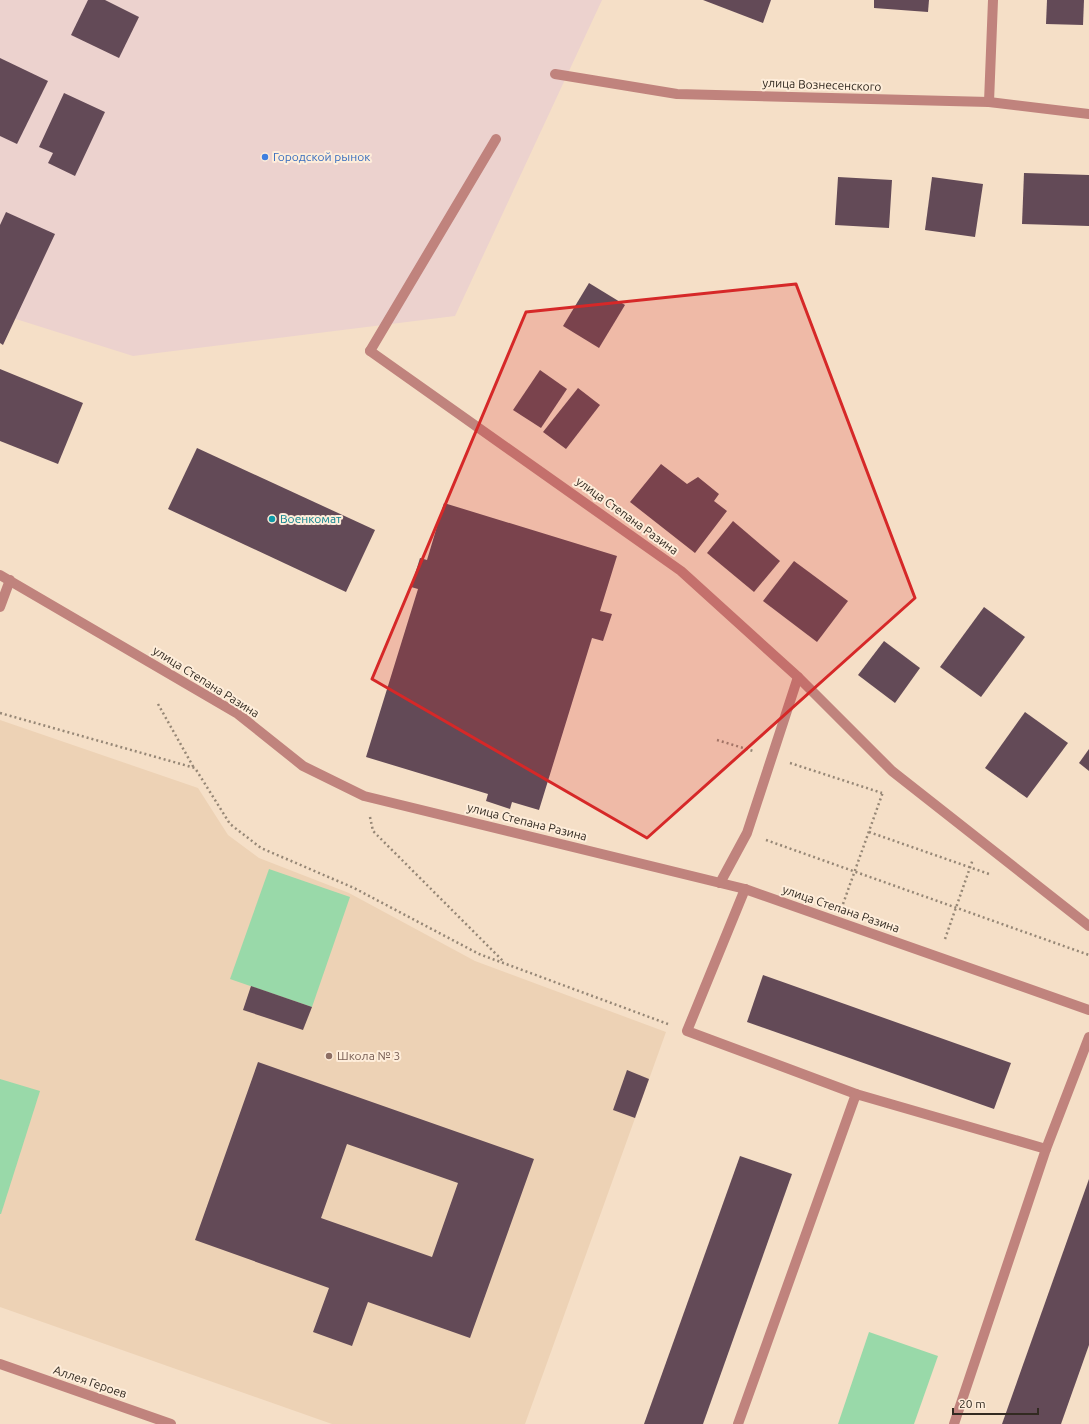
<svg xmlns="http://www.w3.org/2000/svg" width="1089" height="1424" font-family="Ubuntu,sans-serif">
  <rect width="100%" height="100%" fill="#f5dfc7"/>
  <path fill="#ecd2ce" d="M0 0H602L455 316 133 356 0 314Z"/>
  <path fill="#edd2b5" d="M0 720 198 788 228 835 259 858 349 893 475 961 666 1032 525 1424H332L0 1307Z"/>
  <g fill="#99d9a9">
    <path d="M269 869 350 897 312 1007 230 979Z"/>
    <path d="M0 1079 40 1091 1 1214H0Z"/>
    <path d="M869 1332 938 1356 914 1424H838Z"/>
  </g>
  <g fill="#634a57" fill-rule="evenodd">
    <path d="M88 0H105L139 17 119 58 71 35Z"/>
    <path d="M703 0H771L763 23Z"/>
    <path d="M874 0H929L928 12 874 8Z"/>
    <path d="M1047 0H1084L1083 25 1046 24Z"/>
    <path d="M0 58 48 81 17 144 0 136Z"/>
    <path d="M64 93 105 112 75 176 48 163 53 153 39 147Z"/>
    <path d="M1024 173 1089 175V226L1022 224Z"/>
    <path d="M838 177 892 180 889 228 835 225Z"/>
    <path d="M932 177 983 184 975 237 925 230Z"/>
    <path d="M6 212 55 234 3 345 0 343V225Z"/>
    <path d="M589 283 625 305 599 348 563 326Z"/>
    <path d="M0 369 83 403 58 464 0 441Z"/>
    <path d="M540 370 567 389 541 428 513 410Z"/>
    <path d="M578 388 600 405 566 449 543 432Z"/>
    <path d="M197 448 375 530 346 592 168 509Z"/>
    <path d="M661 464 687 484 698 477 719 494 714 501 727 511 695 553 630 502Z"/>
    <path d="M444 503 617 556 600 611 612 614 603 641 592 638 539 810 512 802 510 809 486 801 488 794 366 757 418 589 411 587 420 558 427 560Z"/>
    <path d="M733 521 780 561 754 592 707 553Z"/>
    <path d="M794 561 848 601 817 642 763 601Z"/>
    <path d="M984 607 1025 637 981 697 940 667Z"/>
    <path d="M884 641 920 668 895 703 858 675Z"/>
    <path d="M1025 712 1068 743 1027 798 985 768Z"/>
    <path d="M1089 749V771L1079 763Z"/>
    <path d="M763 975 1011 1063 994 1109 747 1022Z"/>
    <path d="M251 986 312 1007 303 1030 243 1010Z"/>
    <path d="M258 1062 534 1159 470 1338 368 1302 352 1346 313 1332 329 1288 195 1240ZM347 1144 458 1183 432 1257 321 1218Z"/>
    <path d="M627 1070 649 1079 635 1118 613 1110Z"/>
    <path d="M740 1156 792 1174 776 1219 703 1424H644Z"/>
    <path d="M1089 1179V1345L1061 1424H1002Z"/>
  </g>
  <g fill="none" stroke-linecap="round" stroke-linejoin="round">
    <g stroke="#968776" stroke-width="2.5" stroke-dasharray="2 3" stroke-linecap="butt">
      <path d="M158 704 194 768"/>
      <path d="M0 713 195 768 230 824 261 848 354 888 479 954 668 1024"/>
      <path d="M717 740 753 751"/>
      <path d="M790 763 882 793"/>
      <path d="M370 817 373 831 504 962"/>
      <path d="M869 832 989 874"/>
      <path d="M766 840 1089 955"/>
      <path d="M843 904 883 792"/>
      <path d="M945 939 973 859"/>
    </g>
    <g stroke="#c0837d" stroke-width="10">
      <path d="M370 351 496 139"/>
      <path d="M0 607 10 580"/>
      <path d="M720 883 747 833 798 677"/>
      <path d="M745 889 687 1031 856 1094"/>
      <path d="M738 1424 856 1094 1046 1149 1089 1037"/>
      <path d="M954 1424 1046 1149"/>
    </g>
    <path stroke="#c0837d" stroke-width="10" d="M0 1364 171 1424"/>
    <g stroke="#c0837d" stroke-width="10">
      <path d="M555 74 677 94 989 102 1089 114"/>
      <path d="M989 102 993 0"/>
      <path d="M370 351 681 571 798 677 892 771 1089 926"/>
      <path d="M0 575 238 714 303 766 364 796 745 889 1089 1010"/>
    </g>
  </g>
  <path fill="#d62828" fill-opacity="0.2" stroke="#d62828" stroke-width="3" stroke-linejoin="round" d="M796 284 915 598 647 838 372 679 526 312Z"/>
  <circle fill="#3f7fe0" stroke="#feedda" stroke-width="1.5" cx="265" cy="157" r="4"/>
  <circle fill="#0f9aa8" stroke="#feedda" stroke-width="1.5" cx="272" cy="519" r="4"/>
  <circle fill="#8d6e63" stroke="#feedda" stroke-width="1.5" cx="329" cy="1056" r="4"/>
  <g text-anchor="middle" stroke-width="4" stroke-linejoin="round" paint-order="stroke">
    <g font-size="12" fill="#322a21" stroke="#feedda">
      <text transform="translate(822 85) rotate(2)" y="4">улица Вознесенского</text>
      <text transform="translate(627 516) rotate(36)" y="4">улица Степана Разина</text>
      <text transform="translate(206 682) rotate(32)" y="4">улица Степана Разина</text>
      <text transform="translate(527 822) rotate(14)" y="4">улица Степана Разина</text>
      <text transform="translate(841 909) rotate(19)" y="4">улица Степана Разина</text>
      <text transform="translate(90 1382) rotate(19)" y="4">Аллея Героев</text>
    </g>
    <g font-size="12" fill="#366cbe" stroke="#feedda" text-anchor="start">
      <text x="273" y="161">Городской рынок</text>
    </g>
    <g font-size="12" fill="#0d838f" stroke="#feedda" text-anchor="start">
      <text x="280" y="523">Военкомат</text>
    </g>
    <g font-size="12" fill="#785e54" stroke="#feedda" text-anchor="start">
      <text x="337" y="1060">Школа № 3</text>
    </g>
  </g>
  <path d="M953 1408v6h85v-6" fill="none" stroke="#322a21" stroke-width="2"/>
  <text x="959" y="1408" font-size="12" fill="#322a21" stroke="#feedda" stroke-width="3" paint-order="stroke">20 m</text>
</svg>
